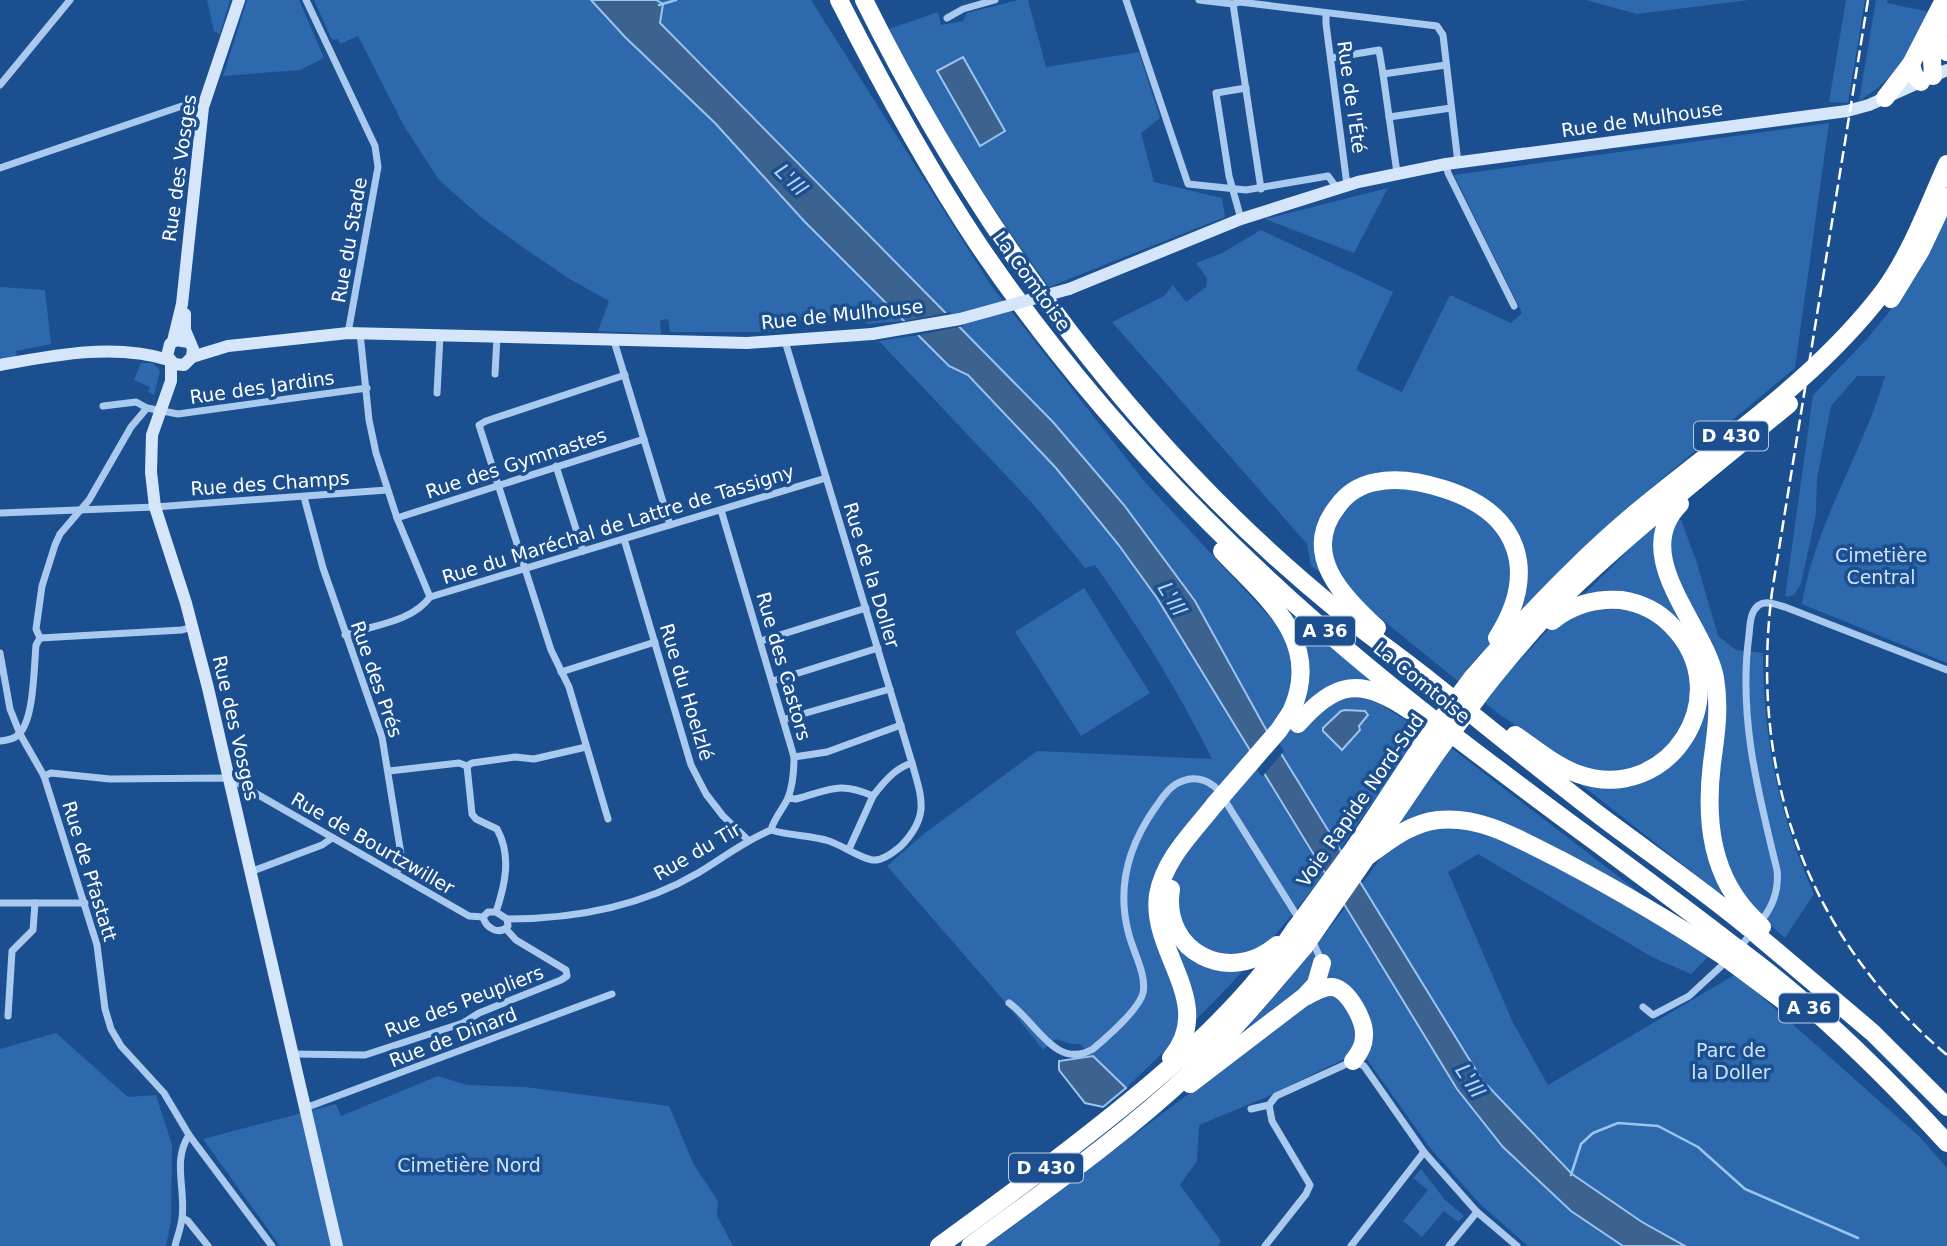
<svg xmlns="http://www.w3.org/2000/svg" width="1947" height="1246" font-family="'DejaVu Sans',sans-serif">
  <rect width="100%" height="100%" fill="#1b4f8f"/>
  <g fill="#2e69ad">
    <path d="M207 0H230L220 34 214 31Z"/>
    <path d="M247 0H299L324 58 300 70 223 76Z"/>
    <path d="M314 0H591L625 37 715 123 804 221 905 321 868 324 845 311V314L791 322 781 332H670L668 319 660 320 661 334 598 331 609 301 568 278 521 246 481 217 439 180 404 126 358 36 340 44 338 39 332 40Z"/>
    <path d="M656 0H811L990 284 1144 481 1277 625 1286 641 1303 697 1275 600 1376 685 1371 698 1422 731 1341 848 1264 726 1195 601 1124 505 1053 422 660 23 662 5Z"/>
    <path d="M1018 0H1028L1046 67 1139 52 1160 118 1141 133 1154 182 1222 198 1225 217 1049 287C989 205 935 120 889 29L938 12 941 25 963 21 967 13Z"/>
    <path d="M1586 0H1749L1637 14Z"/>
    <path d="M1846 0H1865L1848 103 1829 102Z"/>
    <path d="M1876 0H1887V3L1930 12C1908 55 1901 74 1859 101Z"/>
    <path d="M1829 123 1795 368 1628 507 1564 566 1465 671 1492 690 1546 632 1664 515 1681 520 1696 560 1718 636 1736 650 1763 653C1763 738 1779 816 1814 894L1785 938 1758 914 1737 890 1719 893 1574 779 1565 759 1496 712 1353 596 1311 566 1307 544 1112 322 1164 296 1173 285 1186 302 1206 287 1207 278 1196 263 1222 253 1261 230 1393 292 1356 370 1402 392 1450 295 1511 323 1522 313 1454 175Z"/>
    <path d="M1388 188 1354 253 1265 219Z"/>
    <path d="M1947 210V663L1802 604C1815 523 1863 453 1885 376H1857L1831 406 1817 479 1816 514 1801 584 1794 595 1785 597 1813 395 1866 340 1889 312 1911 280Z"/>
    <path d="M0 287 45 290 51 344 16 351 17 357 0 361Z"/>
    <path d="M918 335 949 366 968 375 1056 468 1118 544 1157 598 1324 874C1266 952 1196 1021 1126 1088L1080 1044H1071L1056 1039 1043 1050 1006 1003 887 866 925 833 1037 751 1212 759C1178 691 1139 627 1095 565L1085 568 1033 504 879 341Z"/>
    <path d="M141 363H153L160 371 154 395 148 392 150 387 134 380Z"/>
    <path d="M1084 588 1150 693 1081 736 1015 632Z"/>
    <path d="M1450 747 1662 910 1711 954 1691 974 1652 957 1478 854 1448 872 1513 1023 1548 1085 1736 974 1920 1137 1947 1168V1246H1685L1642 1222 1572 1174 1482 1080 1362 884 1382 856 1410 804Z"/>
    <path d="M1345 908 1457 1089 1503 1147 1571 1211 1623 1246H1528L1480 1204 1430 1148 1361 1051 1262 1099 1199 1125 1197 1161 1180 1185 1221 1241 1218 1246H986L1191 1092 1281 989Z"/>
    <path d="M56 1033 128 1097 156 1095 172 1145 171 1221 166 1246H0V1049Z"/>
    <path d="M438 1076 467 1085 525 1087 669 1106 694 1165 718 1201 717 1216 733 1246H280L203 1139 336 1104 341 1116Z"/>
    <path d="M1421 1169 1445 1200 1464 1216 1458 1222 1444 1211 1422 1237 1403 1221 1428 1190 1413 1178Z"/>
  </g>
  <g fill="#3c6290" stroke="#9cc4f0" stroke-width="2">
    <path d="M591 0H656L663 4 660 23 1053 422 1124 505 1195 601 1264 726 1482 1080 1572 1174 1642 1222 1685 1246H1623L1617 1242 1571 1211 1503 1147 1457 1089 1157 598 1118 544 1056 468 968 375 949 366 804 221 715 123 625 37Z"/>
    <path d="M963 57 1005 131 980 146 937 71Z"/>
    <path d="M1345 710 1365 711 1368 715 1359 726 1360 730 1342 750 1323 731V728L1341 711Z"/>
    <path d="M1093 1056 1126 1088 1103 1107 1085 1103 1059 1070V1061Z"/>
  </g>
  <g fill="#1b4f8f">
    <path d="M950 312 964 326 914 336 900 322Z"/>
    <path d="M1271 730 1284 751 1262 777 1249 756Z"/>
  </g>
  <g fill="none" stroke-linecap="round" stroke-linejoin="round">
    <g stroke="#9cc4f0" stroke-width="2.5">
      <path d="M659 5 676 0"/>
      <path d="M1571 1175 1581 1144 1593 1133 1618 1123 1658 1126 1698 1147 1745 1189 1858 1238"/>
    </g>
    <g stroke="#a9c9ee" stroke-width="7">
      <path d="M306 0 375 146 378 167 348 333"/>
      <path d="M1126 0 1188 184 1246 190 1328 176 1337 188"/>
      <path d="M1199 0 1233 4 1240 2 1437 26 1443 35 1458 163"/>
      <path d="M1233 4 1261 189"/>
      <path d="M1326 13V24L1347 185"/>
      <path d="M947 18 963 9 995 0"/>
      <path d="M1331 58 1379 50 1383 74 1446 65"/>
      <path d="M1383 74 1397 173"/>
      <path d="M0 85 70 0"/>
      <path d="M1389 117 1451 108"/>
      <path d="M1446 164 1448 173 1514 306"/>
      <path d="M0 168 182 106 203 107"/>
      <path d="M1241 219 1229 176 1216 93 1246 88"/>
      <path d="M360 333 369 420 376 453 397 518 430 597"/>
      <path d="M614 341 670 525"/>
      <path d="M495 374 497 337"/>
      <path d="M437 393 440 336"/>
      <path d="M103 406 136 402 147 408"/>
      <path d="M556 466 583 551"/>
      <path d="M304 497 323 568 382 737 402 860 396 874"/>
      <path d="M721 510 794 757C794 771 793 785 788 798 783 809 774 818 771 830"/>
      <path d="M0 513 155 507 387 490"/>
      <path d="M397 518 644 439"/>
      <path d="M624 539 691 765 706 794 723 816 747 839"/>
      <path d="M345 635C373 625 412 622 430 597L826 478"/>
      <path d="M40 638 182 630 192 627"/>
      <path d="M761 641 866 608"/>
      <path d="M0 653 10 709 20 734 44 776 97 945 105 1009 111 1029 121 1046 164 1093 189 1135 272 1246"/>
      <path d="M561 672 655 642"/>
      <path d="M773 681 878 648"/>
      <path d="M785 719 890 689"/>
      <path d="M0 741C8 740 15 739 20 733 34 717 34 667 36 645L40 638 36 629 42 586 55 545 60 534 89 500 131 427 147 408 178 414 367 388"/>
      <path d="M794 757 827 752 901 725"/>
      <path d="M467 766 472 814 476 819 497 829C512 856 505 885 496 912"/>
      <path d="M389 771 459 763 467 766 472 763 515 757 534 759 586 747"/>
      <path d="M44 776 51 773 110 779 229 778 469 916 483 917"/>
      <path d="M788 798 796 799C830 790 839 781 873 796 883 783 895 768 912 763"/>
      <path d="M608 819 569 687 551 650 479 425 486 421 625 375"/>
      <path d="M849 849 873 796"/>
      <path d="M250 872 322 845 332 838"/>
      <path d="M0 903H85"/>
      <path d="M488 912H496L507 919 508 926C499 936 486 928 483 917Z"/>
      <path d="M507 919C573 919 640 907 698 873 723 858 744 841 771 830 789 836 810 835 829 841 842 845 861 859 873 860 883 861 894 852 901 846 930 816 922 799 912 763L785 341"/>
      <path d="M1311 938 1322 962"/>
      <path d="M1739 948C1759 924 1781 904 1777 870 1758 792 1738 716 1749 635 1750 625 1750 611 1759 605 1766 600 1777 605 1785 607L1947 670"/>
      <path d="M1009 1003C1035 1020 1055 1071 1093 1049 1106 1038 1139 1009 1143 993 1147 974 1132 950 1128 931 1117 887 1129 845 1155 808 1161 800 1166 790 1176 784 1192 775 1207 778 1219 791L1299 919"/>
      <path d="M1643 1007 1653 1015 1689 996 1729 959"/>
      <path d="M8 1016 12 951 33 930 35 903"/>
      <path d="M292 1054 365 1055 463 1023 479 1013 561 980 567 976 566 970 516 940 506 929"/>
      <path d="M305 1108 612 994"/>
      <path d="M1251 1109 1269 1105 1276 1096 1353 1061 1364 1066 1424 1152 1477 1212 1517 1246"/>
      <path d="M183 1218 188 1221 208 1246"/>
      <path d="M175 1246C177 1237 181 1228 182 1218 186 1189 172 1161 189 1135"/>
      <path d="M1265 1246 1306 1194 1310 1185 1272 1121 1269 1105"/>
      <path d="M1351 1246 1424 1152"/>
      <path d="M1449 1246 1477 1212"/>
    </g>
    <g stroke="#d6e6fa" stroke-width="12">
      <path d="M1069 289 1241 219 1358 182 1446 164 1847 111 1869 105 1947 70"/>
      <path d="M185 314V330L193 349 192 357 184 365 174 364 167 356 170 344 176 340 188 342"/>
      <path d="M173 341 182 304 203 107 239 0"/>
      <path d="M192 357 228 346 348 333 747 343 872 334"/>
      <path d="M171 362V381L152 435 151 472 155 507 186 603 208 688 337 1246"/>
      <path d="M0 365C55 355 114 343 169 360"/>
    </g>
    <g stroke="#fff" stroke-width="18">
      <path d="M839 0C882 85 927 168 980 247 1076 388 1192 514 1320 626 1451 741 1596 839 1734 946"/>
      <path d="M864 0C979 232 1138 449 1341 613 1370 636 1400 657 1429 680 1487 726 1544 773 1603 818 1651 854 1702 889 1749 928"/>
      <path d="M1943 18C1937 30 1934 43 1947 52"/>
      <path d="M1911 64 1914 75 1921 82"/>
      <path d="M1933 76 1931 44 1935 35"/>
      <path d="M1885 98 1911 64 1944 0"/>
      <path d="M1891 299 1921 250 1946 197"/>
      <path d="M1680 504C1628 555 1705 625 1715 678 1720 707 1716 735 1712 763 1705 821 1711 878 1755 920"/>
      <path d="M1222 551C1266 598 1324 641 1291 712"/>
      <path d="M1377 628C1343 597 1300 554 1337 507 1346 494 1360 485 1376 482 1399 477 1422 482 1444 489 1520 513 1539 572 1497 638"/>
      <path d="M1473 677C1521 622 1570 569 1626 521 1713 447 1813 384 1883 292 1911 254 1928 206 1947 164"/>
      <path d="M1486 686C1515 650 1544 615 1578 583 1645 520 1718 463 1789 404"/>
      <path d="M1298 724C1335 681 1361 677 1409 710"/>
      <path d="M1515 735C1535 748 1555 766 1578 774 1668 806 1740 695 1672 626 1659 612 1641 603 1621 600 1596 598 1571 605 1552 621"/>
      <path d="M1355 847 1422 745"/>
      <path d="M1372 848 1435 755"/>
      <path d="M1368 856C1390 840 1411 823 1438 820 1482 815 1522 841 1559 859 1616 889 1671 921 1725 957"/>
      <path d="M1171 889C1161 952 1229 986 1277 945"/>
      <path d="M1756 934 1872 1032 1947 1107"/>
      <path d="M1742 952C1816 1007 1885 1075 1947 1143"/>
      <path d="M1733 963 1789 1005"/>
      <path d="M1307 996C1315 992 1323 986 1333 987 1349 990 1365 1021 1364 1036 1364 1046 1359 1054 1353 1061"/>
      <path d="M1171 1058C1217 1003 1150 953 1158 895 1164 859 1194 831 1215 804"/>
      <path d="M1190 1084 1304 997 1316 984 1322 963"/>
      <path d="M939 1246C1004 1199 1068 1152 1130 1101 1191 1051 1251 996 1295 929"/>
      <path d="M970 1246C1044 1191 1121 1138 1189 1074 1230 1035 1267 991 1304 947"/>
    </g>
    <path stroke="#fff" stroke-width="2.5" stroke-dasharray="12 5" stroke-linecap="butt" d="M1868 0 1772 592C1749 773 1806 936 1947 1055"/>
    <path stroke="#d6e6fa" stroke-width="12" d="M872 334 960 319 1069 289"/>
    <g stroke="#fff" stroke-width="18">
      <path d="M1422 745 1473 677"/>
      <path d="M1435 755 1486 686"/>
      <path d="M1215 804 1279 730 1291 712"/>
      <path d="M1755 920 1762 927"/>
      <path d="M1295 929 1355 847"/>
      <path d="M1734 946 1742 952"/>
      <path d="M1304 947 1365 859"/>
      <path d="M1725 957 1733 963"/>
    </g>
  </g>
  <g text-anchor="middle" stroke-width="7" stroke-linejoin="round" paint-order="stroke">
    <g fill="#1b4f8f" stroke="#bbcadd" stroke-width="2">
      <rect x="1694" y="421.5" width="74" height="29" rx="5"/>
      <rect x="1295" y="616.5" width="60" height="29" rx="5"/>
      <rect x="1779" y="993.5" width="60" height="29" rx="5"/>
      <rect x="1009" y="1153.5" width="74" height="29" rx="5"/>
    </g>
    <g font-size="18" font-weight="bold" fill="#fff">
      <text x="1731" y="442">D 430</text>
      <text x="1325" y="637">A 36</text>
      <text x="1809" y="1014">A 36</text>
      <text x="1046" y="1174">D 430</text>
    </g>
    <g font-size="19" fill="#fff" stroke="#1b4f8f">
      <text transform="translate(1352 97) rotate(82)" y="7">Rue de l'Été</text>
      <text transform="translate(1642 119) rotate(-8)" y="7">Rue de Mulhouse</text>
      <text transform="translate(179 168) rotate(-82)" y="7">Rue des Vosges</text>
      <text transform="translate(349 240) rotate(-80)" y="7">Rue du Stade</text>
      <text transform="translate(1032 281) rotate(54)" y="7">La Comtoise</text>
      <text transform="translate(842 314) rotate(-6)" y="7">Rue de Mulhouse</text>
      <text transform="translate(262 387) rotate(-8)" y="7">Rue des Jardins</text>
      <text transform="translate(516 463) rotate(-18)" y="7">Rue des Gymnastes</text>
      <text transform="translate(270 483) rotate(-4)" y="7">Rue des Champs</text>
      <text transform="translate(618 524) rotate(-17)" y="7">Rue du Maréchal de Lattre de Tassigny</text>
      <text transform="translate(872 575) rotate(73)" y="7">Rue de la Doller</text>
      <text transform="translate(784 666) rotate(74)" y="7">Rue des Castors</text>
      <text transform="translate(377 679) rotate(71)" y="7">Rue des Prés</text>
      <text transform="translate(1422 682) rotate(39)" y="7">La Comtoise</text>
      <text transform="translate(687 692) rotate(73)" y="7">Rue du Hoelzlé</text>
      <text transform="translate(236 728) rotate(77)" y="7">Rue des Vosges</text>
      <text transform="translate(1360 800) rotate(-55)" y="7">Voie Rapide Nord-Sud</text>
      <text transform="translate(373 843) rotate(30)" y="7">Rue de Bourtzwiller</text>
      <text transform="translate(697 851) rotate(-30)" y="7">Rue du Tir</text>
      <text transform="translate(90 871) rotate(73)" y="7">Rue de Pfastatt</text>
      <text transform="translate(464 1001) rotate(-21)" y="7">Rue des Peupliers</text>
      <text transform="translate(453 1037) rotate(-21)" y="7">Rue de Dinard</text>
    </g>
    <g font-size="19" fill="#cfe3fa" stroke="#1b4f8f">
      <text x="1881" y="562">Cimetière<tspan x="1881" dy="22">Central</tspan></text>
      <text x="1731" y="1057">Parc de<tspan x="1731" dy="22">la Doller</tspan></text>
      <text x="469" y="1172">Cimetière Nord</text>
    </g>
    <g font-size="21" font-style="italic" fill="#b5d3f5" stroke="#1b4f8f">
      <text transform="translate(791 180) rotate(45)" y="7">L'Ill</text>
      <text transform="translate(1172 599) rotate(59)" y="7">L'Ill</text>
      <text transform="translate(1470 1081) rotate(57)" y="7">L'Ill</text>
    </g>
  </g>
</svg>
